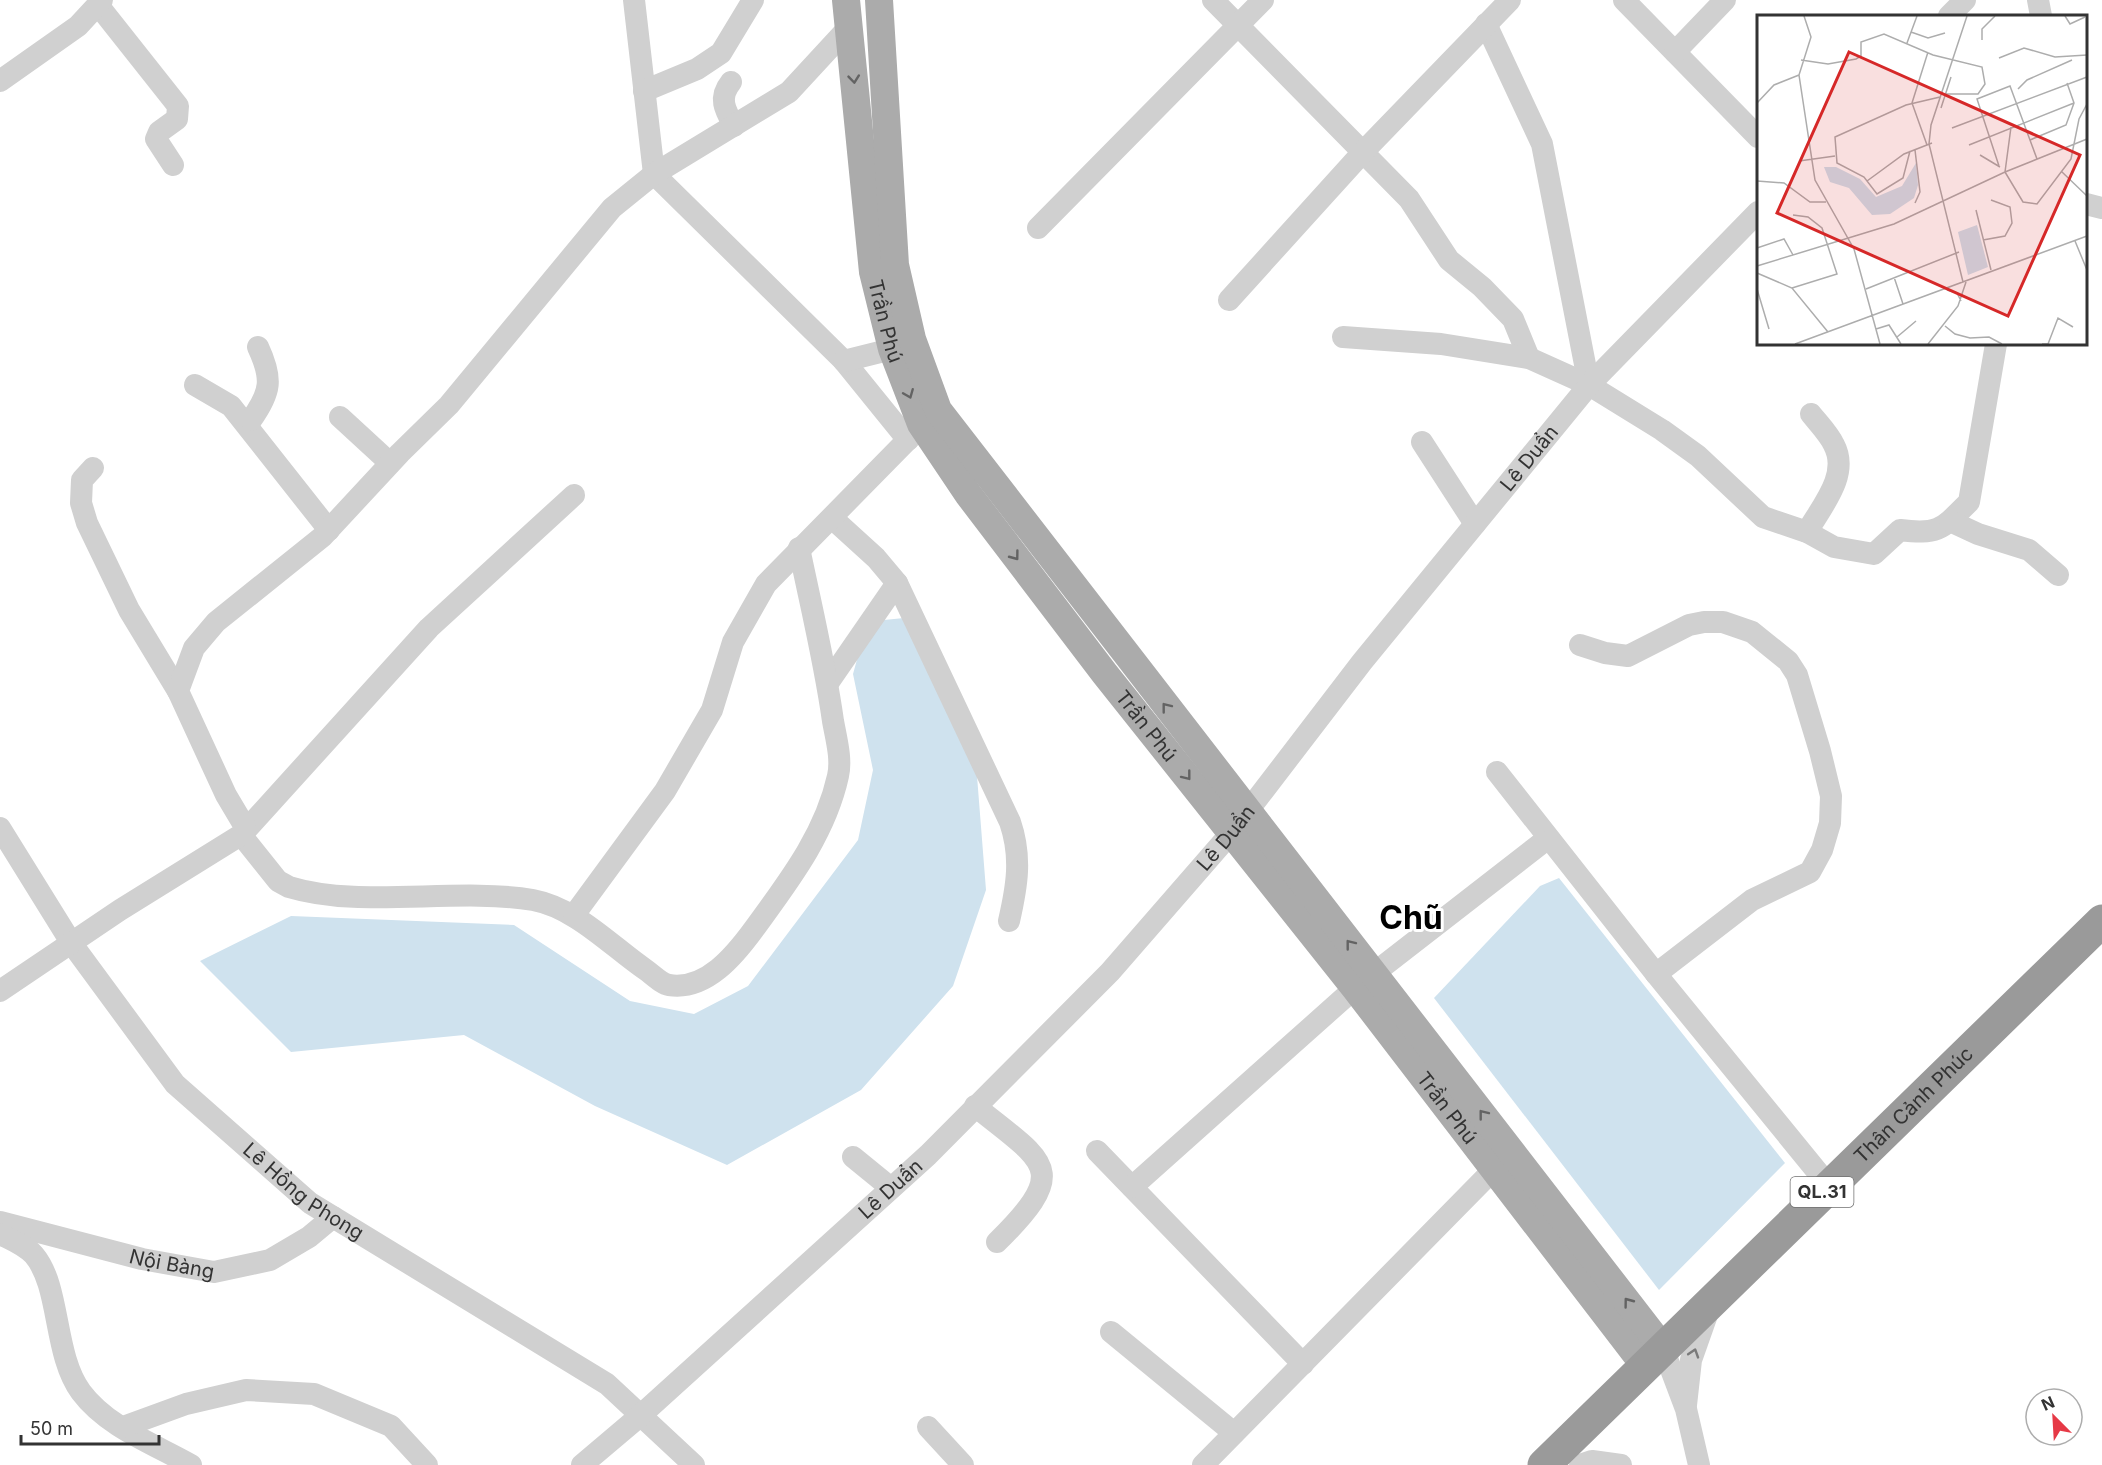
<svg xmlns="http://www.w3.org/2000/svg" width="2102" height="1465" font-family="Inter,sans-serif">
  <rect width="100%" height="100%" fill="#fff"/>
  <g fill="#cfe2ee">
    <path d="M904 618 977 776 986 890 953 986 861 1090 727 1165 595 1106 464 1035 291 1052 200 961 291 916 514 925 630 1001 694 1014 748 986 858 840 873 770 853 674 858 656 884 620Z"/>
    <path d="M1559 878 1785 1163 1659 1290 1434 998 1540 886Z"/>
  </g>
  <g fill="none" stroke-linecap="round" stroke-linejoin="round">
    <g stroke="#d0d0d0" stroke-width="22">
      <path d="M634 0 654 174 844 361 908 440"/>
      <path d="M1213 0 1409 199 1449 260 1482 287 1513 319 1529 358"/>
      <path d="M1624 0 1758 137"/>
      <path d="M2038 0 2041 16"/>
      <path d="M98 5 178 106 177 119 159 132 156 139 173 165"/>
      <path d="M1949 16 1965 0"/>
      <path d="M1486 24 1542 144 1589 385 1662 430 1698 456 1763 517 1807 532 1834 547 1874 554 1900 530C1939 535 1942 529 1969 502L1996 344"/>
      <path d="M1675 52 1725 0"/>
      <path d="M0 81 78 26 102 0"/>
      <path d="M731 82C718 98 725 110 734 126"/>
      <path d="M644 91 697 69 721 53 753 0"/>
      <path d="M2086 204 2102 208"/>
      <path d="M1038 228 1263 0"/>
      <path d="M1229 300 1363 152 1510 0"/>
      <path d="M1343 337 1441 344 1529 358 1589 385"/>
      <path d="M844 361 892 349 905 342"/>
      <path d="M195 385 231 406 329 530"/>
      <path d="M340 417 390 463"/>
      <path d="M251 420C271 392 273 379 258 347"/>
      <path d="M1422 442 1475 524"/>
      <path d="M93 468 82 480 81 503 87 523 129 610 178 691"/>
      <path d="M832 518 876 558 897 583 1010 822C1022 857 1017 886 1009 921"/>
      <path d="M1950 521 1978 534 2029 550 2058 575"/>
      <path d="M1807 532C1821 507 1850 475 1834 445 1829 434 1819 424 1811 414"/>
      <path d="M1580 645 1605 653 1628 656 1689 625 1704 622H1723L1752 632 1788 661 1797 675 1820 751 1831 796 1830 823 1822 850 1810 872 1752 900 1656 974"/>
      <path d="M828 683 897 583"/>
      <path d="M1497 772 1656 974 1829 1186"/>
      <path id="s1" d="M0 828 72 944 175 1084 310 1203 607 1384 694 1465"/>
      <path d="M245 831 429 628 574 495"/>
      <path d="M242 836 278 881 289 887C361 909 455 887 533 900 576 908 611 946 646 970 653 975 662 984 669 985 706 991 735 955 754 929 788 882 825 835 838 776 842 759 836 738 833 721 825 663 811 606 799 548"/>
      <path d="M574 915 665 791 712 710 733 642 766 584 932 415"/>
      <path d="M0 991 120 910 244 833 245 827 226 795 178 691 194 648 216 622 322 537 400 453 449 405 612 208 654 174 789 92 849 27"/>
      <path d="M975 1106C1045 1163 1072 1168 997 1242"/>
      <path d="M1097 1151 1303 1364"/>
      <path d="M853 1157 891 1188"/>
      <path d="M1132 1187 1355 988 1543 842"/>
      <path id="s2" d="M0 1222 142 1259 214 1272 270 1260 309 1237 333 1217"/>
      <path d="M0 1234C12 1240 25 1245 34 1255 61 1287 53 1354 81 1392 107 1427 154 1444 191 1465"/>
      <path d="M1111 1332 1234 1433"/>
      <path d="M1663 1348 1686 1409 1699 1465"/>
      <path d="M1686 1405 1691 1360 1709 1309"/>
      <path d="M123 1427 186 1404 246 1390 314 1394 391 1426 427 1465"/>
      <path d="M928 1427 963 1465"/>
      <path id="s3" d="M582 1465 641 1415 928 1155 1110 972 1231 833 1362 662 1589 385 1758 212"/>
      <path d="M1203 1465 1505 1158"/>
      <path d="M1580 1465 1592 1461 1621 1465"/>
    </g>
    <g stroke="#ababab" stroke-width="28">
      <path id="s4" d="M846 0 873 272 892 349 921 424 968 494 1105 674 1355 988 1645 1366"/>
      <path d="M879 0 895 265 912 339 938 410 1663 1348"/>
    </g>
    <path stroke="#9a9a9a" stroke-width="33" id="s5" d="M1544 1465 2102 921"/>
  </g>
  <defs><path id="oneway-chevron" d="M-2-3.5L2.5 0L-2 3.5" fill="none" stroke-width="1.6" stroke-linecap="round" stroke-linejoin="round" transform="scale(1.5)"/></defs>
  <g stroke="#636363">
    <use href="#oneway-chevron" transform="translate(854 79) rotate(84)"/>
    <use href="#oneway-chevron" transform="translate(909 394) rotate(68)"/>
    <use href="#oneway-chevron" transform="translate(1015 556) rotate(53)"/>
    <use href="#oneway-chevron" transform="translate(1166 707) rotate(-128)"/>
    <use href="#oneway-chevron" transform="translate(1187 776) rotate(52)"/>
    <use href="#oneway-chevron" transform="translate(1350 944) rotate(-128)"/>
    <use href="#oneway-chevron" transform="translate(1483 1114) rotate(-128)"/>
    <use href="#oneway-chevron" transform="translate(1628 1302) rotate(-127)"/>
  </g>
  <use stroke="#7a7a7a" href="#oneway-chevron" transform="translate(1694 1353) rotate(-72)"/>
  <g text-anchor="middle" stroke-width="6" stroke-linejoin="round" paint-order="stroke">
    <rect fill="#fff" stroke="#707070" stroke-width="1.5" x="1790.5" y="1177" width="63" height="30" rx="4.5"/>
    <g font-size="18" font-weight="bold" fill="#333">
      <text x="1822" y="1198">QL.31</text>
    </g>
    <g font-size="20" fill="#333" stroke="#fff">
      <text dy="7" stroke="none"><textPath href="#s4" startOffset="324">Trần Phú</textPath></text>
      <text dy="7" stroke="none"><textPath href="#s3" startOffset="1386">Lê Duẩn</textPath></text>
      <text dy="7" stroke="none"><textPath href="#s4" startOffset="810">Trần Phú</textPath></text>
      <text dy="7" stroke="none"><textPath href="#s3" startOffset="900">Lê Duẩn</textPath></text>
      <text dy="7" stroke="none"><textPath href="#s5" startOffset="516">Thân Cảnh Phúc</textPath></text>
      <text dy="7" stroke="none"><textPath href="#s4" startOffset="1296">Trần Phú</textPath></text>
      <text dy="7" stroke="none"><textPath href="#s3" startOffset="414">Lê Duẩn</textPath></text>
      <text dy="7" stroke="none"><textPath href="#s1" startOffset="478">Lê Hồng Phong</textPath></text>
      <text dy="7" stroke="none"><textPath href="#s2" startOffset="177">Nội Bàng</textPath></text>
    </g>
    <g font-size="32" font-weight="bold" fill="#000" stroke="#fff">
      <text x="1411" y="929">Chũ</text>
    </g>
  </g>
  <g transform="translate(1757 15)">
    <rect width="330" height="330" fill="#fff"/>
    <path d="M159 148 161 170 157 183 133 199 115 200 92 173 73 167 67 152H79L103 164 119 182 145 171ZM220 210 231 252 211 260 201 217Z" fill="#cfe2ee"/>
    <path fill="none" stroke="#adadad" stroke-width="1.5" d="M47 1 54 22 42 60 58 165 97 234 123 329M308 1 313 9 328 2M154 17 171 23 188 18M225 25V14L238 1M150 28 160 1M242 43 267 33 298 42 330 40M44 45 71 49 99 44 104 41V27L127 19 176 40 225 52 228 69 221 79H189M261 74 270 65 315 45M0 88 17 70 42 60M184 93 194 62M254 112 248 157 266 187 280 189 314 144 322 104 330 89M195 113 330 62M273 125 309 110 317 88 310 68M170 130 155 88 171 37M212 130 317 88M153 136 146 163 120 179 107 162 80 148 78 122 149 90 183 82M223 140 243 152M42 146 78 141M242 151 220 84 253 71 280 144M305 157 330 181M0 166 27 168 53 187H69M110 166 147 139 175 128M158 188 163 177 158 135M219 195 234 255M226 225 248 221 255 208 253 192 234 185M318 226 330 255M0 233 27 224 36 240M0 251 137 209 248 157 330 124M0 258 35 273 71 317M137 262 146 289M206 267 172 129 174 110 210 1M35 273 80 259 65 213 51 202 36 200M0 274 12 314M109 274 202 237M190 275 200 278 204 286M188 311 198 319 213 323 232 322 245 329M119 314 132 310 144 329M140 322 159 306M38 329 330 221M171 329 201 291 209 267M285 329H291L301 303 316 312"/>
    <path fill="#d62828" fill-opacity="0.15" stroke="#d62828" stroke-width="3" d="M92 37 323 140 251 301 20 198Z"/>
    <rect width="330" height="330" fill="none" stroke="#333" stroke-width="3"/>
  </g>
  <g transform="translate(2054 1417) rotate(336)"><circle r="28" fill="#ffffff" stroke="#adadad" stroke-width="1.5"/>
  <path d="M0-4.5L10 22L0 15L-10 22Z" fill="#e63946"/>
  <text y="-9" font-size="16" font-weight="bold" text-anchor="middle" fill="#333333">N</text>
  </g>
  <path d="M21 1435v9h138v-9" fill="none" stroke="#333333" stroke-width="3"/>
  <text x="30" y="1435" font-size="18" fill="#333333" stroke="#ffffff" stroke-width="4.5" paint-order="stroke">50 m</text>
</svg>
